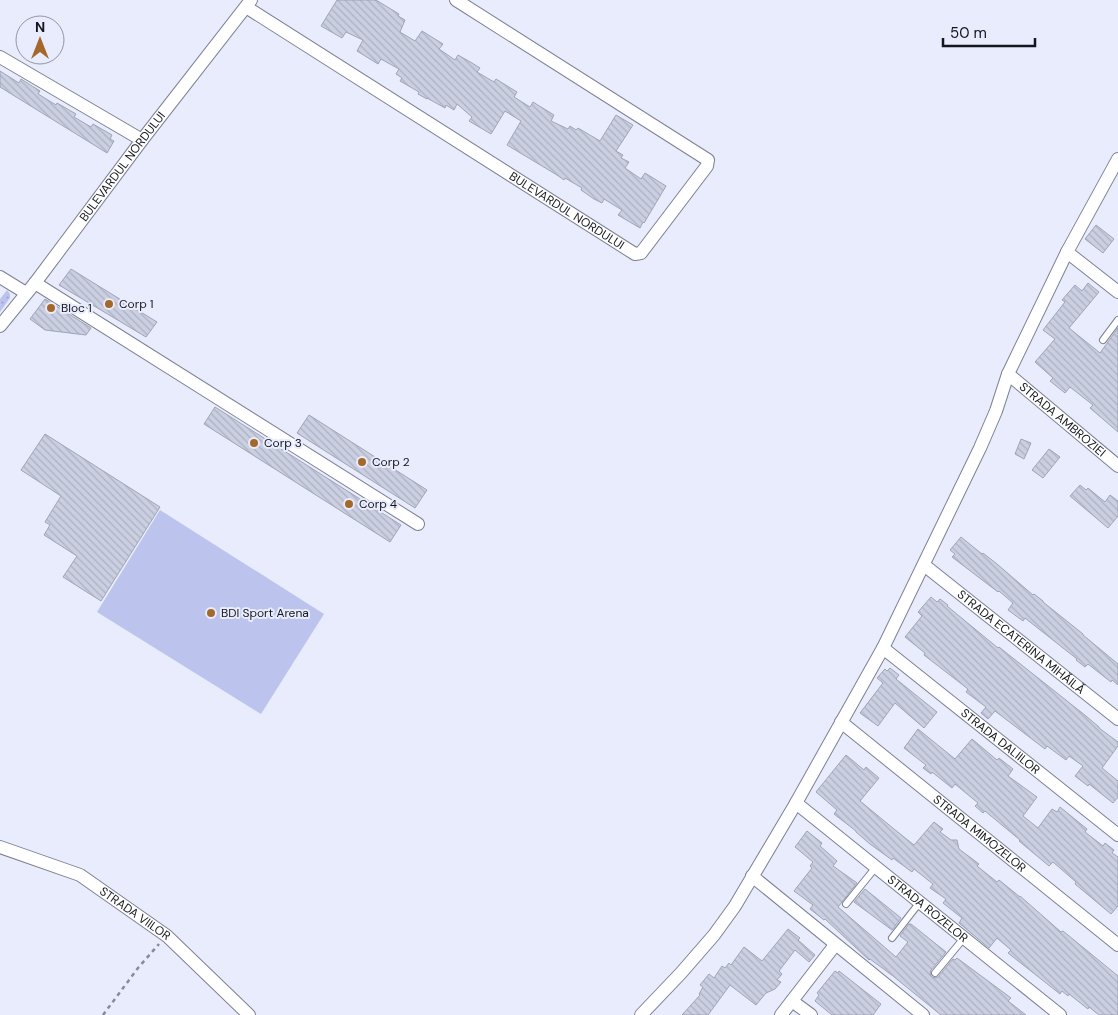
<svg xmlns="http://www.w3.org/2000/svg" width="1118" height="1015" font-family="'DM Sans',sans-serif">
  <defs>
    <pattern id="grass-dots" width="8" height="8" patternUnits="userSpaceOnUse" patternTransform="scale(1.25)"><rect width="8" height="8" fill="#bcc4ee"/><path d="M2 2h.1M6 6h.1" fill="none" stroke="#a1a8cc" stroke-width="1.8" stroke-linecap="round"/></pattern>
    <pattern id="building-back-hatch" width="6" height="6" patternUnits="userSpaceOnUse" patternTransform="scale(1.25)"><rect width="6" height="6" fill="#cbcfe2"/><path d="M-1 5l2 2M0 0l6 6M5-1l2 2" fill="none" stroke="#adb1c1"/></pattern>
  </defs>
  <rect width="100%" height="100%" fill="#e8ecfc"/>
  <path fill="url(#grass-dots)" d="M7 290 10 294V298L0 312V299Z"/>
  <path fill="#bcc4ee" d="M160 510 324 614 261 714 97 612Z"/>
  <g fill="url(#building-back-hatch)" stroke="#a0a4b7">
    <path d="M337 0H376L399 14 398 16 405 20 400 32 415 41 422 31 443 44 439 49 455 60 458 55 472 63 480 68 477 72 494 82 496 79 517 92 514 97 530 107 533 102 554 115 551 121 568 129 570 126 576 130 578 128 600 141 616 115 633 125 616 151 623 155 621 158 629 162 625 168 641 179 645 173 666 186 644 223 643 222 640 228 618 215 622 210 604 199 602 203 594 199 581 190 582 188 565 178 564 180 557 175 507 145 521 121 505 111 491 134 469 121 472 117 457 104 454 110 446 105 445 108 427 98V99L418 94 419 92 400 81 402 78 396 74 399 69 381 59 378 64 357 51 363 40 346 32 342 38 321 26Z"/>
    <path d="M0 71 19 83 21 79 40 91 38 94 56 105 57 103 76 114 74 117 91 127 93 124 112 135 110 139 114 141 107 153 0 87Z"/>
    <path d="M1096 225 1114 239 1103 253 1085 239Z"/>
    <path d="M71 269 157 322 146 337 59 285Z"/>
    <path d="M1088 283 1099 292 1069 328 1100 353 1118 328V432L1090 408 1093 405 1070 387 1065 393 1050 381 1053 378 1035 362 1055 339 1043 330 1065 302 1062 300 1075 285 1082 291Z"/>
    <path d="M45 299 91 328 86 335 45 330 30 319Z"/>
    <path d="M215 407 401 525 390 542 204 424Z"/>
    <path d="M309 415 427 490 415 508 297 433Z"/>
    <path d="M45 434 160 507 101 601 63 577 77 556 44 535 50 525 45 522 61 496 21 470Z"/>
    <path d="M1021 439 1031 443 1024 459 1015 454Z"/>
    <path d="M1049 449 1060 457 1043 478 1032 470Z"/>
    <path d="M1080 485 1086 490 1088 488 1105 502 1110 495 1118 501V516L1108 528 1070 496Z"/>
    <path d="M961 537 982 554 983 553 997 564 1033 595 1034 594 1043 601V602L1083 634V635L1118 664V685L1112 680 1111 682 1088 664 1085 667 1076 660 1077 659 1025 618 1023 621 1008 610 1013 603 999 591 998 592 952 557 955 554 950 550Z"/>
    <path d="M931 597 937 602 940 599 948 605 947 606 998 648 999 647 1009 655 1086 716 1099 727V728L1118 742V746L1102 768 1118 781V797L1113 803 1089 784 1088 786 1075 776 1083 766 1069 756 1066 760 1047 746 1045 749 995 711 988 719 981 713 986 707 966 692 968 689 924 655 925 653 905 637 922 616 918 612Z"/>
    <path d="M890 668 899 675 896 679 937 712 924 728 895 703 878 726 860 713 883 683 877 678 885 669 887 671Z"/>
    <path d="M918 729 955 759 972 739 997 760 999 758 1013 769 1008 776 1037 797 1023 816 1038 828 1052 809 1057 812 1060 807 1087 829 1085 832 1103 846 1105 843 1114 850 1112 853 1118 857V906L1111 914 1075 884 1076 882 1053 862 1049 866 1019 841 1020 840 985 811 983 813 975 806 978 803 955 784 952 788 932 772 931 774 923 768 926 765 904 748Z"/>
    <path d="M846 755 864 770 866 767 879 778 860 801 894 829 914 845 934 822 943 829 940 832 951 840H957L959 849 979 864 977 866 997 882 999 880 1020 897V896L1061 932 1063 931 1118 976V1015H1099L1089 1007 1088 1009 1069 994 1068 996 1062 991 1060 994 1008 953 1011 950 997 938 989 948 959 923 962 918 943 903 946 899 930 888 933 884 914 869 912 872 893 858 892 860 870 844 856 832V831L834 814 837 810 816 792Z"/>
    <path d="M807 831 822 843 820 846 837 861 833 866 857 883 838 907 896 957 908 942 900 936 909 924H911L946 952 931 970 930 974 932 977 936 978 938 977 953 959 955 960 957 958 1011 998 1008 1001 1026 1015H941L893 976 870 959 869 960 825 919 824 920 810 909 813 905 794 891 812 868 810 866 813 862 795 847Z"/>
    <path d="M865 889 901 918 892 930 854 902Z"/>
    <path d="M788 929 800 938 798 940 815 955 809 962 795 950 779 971 782 974 777 980 781 982 775 989 766 993 756 1005 730 985 708 1015H682L700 995 699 994 703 987 700 985 709 974 714 978 722 966 725 968 729 963 731 965 744 947 762 961Z"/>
    <path d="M835 971 838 973 839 971 881 1004 873 1015H832L815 1001 819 995 817 993Z"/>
  </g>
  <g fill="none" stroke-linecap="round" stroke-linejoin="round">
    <defs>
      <g id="service">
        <path d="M1103 340 1118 320"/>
        <path d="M846 904 876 867"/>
        <path d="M892 938 920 902"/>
        <path d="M935 973 964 938"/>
      </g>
      <g id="minor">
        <path id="s1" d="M246 7 635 254 641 253 707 166 708 160 456 0"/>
        <path d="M0 57 142 140"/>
        <path d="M1067 252 1118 292"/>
        <path d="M0 277 26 293"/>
        <path d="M35 283 418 524"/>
        <path id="s2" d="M0 326 35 283 142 140 251 0"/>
        <path id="s3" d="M1008 374 1118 466"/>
        <path id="s4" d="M924 565 1118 719"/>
        <path id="s5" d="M883 648 1118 835"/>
        <path id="s6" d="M841 722 1118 945"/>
        <path id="s7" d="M796 803 1060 1015"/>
        <path id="s8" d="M0 847 80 875 167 936 249 1015"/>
        <path d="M752 876 923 1015"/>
        <path d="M792 1001 811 1015"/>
        <path d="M641 1015 681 973 714 935 735 906 796 803 883 648 980 448 996 411 1008 374 1067 252 1118 159"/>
        <path d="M781 1015 835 945"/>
      </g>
    </defs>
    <use href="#service" stroke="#7d8193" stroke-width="8"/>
    <use href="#minor" stroke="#7d8193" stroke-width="14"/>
    <path stroke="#888b97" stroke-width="2.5" stroke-dasharray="4 4" stroke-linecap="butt" d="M103 1015 138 968 159 944"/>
    <use href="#service" stroke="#fff" stroke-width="6"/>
    <use href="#minor" stroke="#fff" stroke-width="12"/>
  </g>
  <g fill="#a4682b" stroke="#e8ecfc" stroke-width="2">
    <circle cx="109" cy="304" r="5"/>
    <circle cx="51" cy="308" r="5"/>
    <circle cx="254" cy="443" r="5"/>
    <circle cx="362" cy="462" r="5"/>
    <circle cx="349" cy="504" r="5"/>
    <circle cx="211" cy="613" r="5"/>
  </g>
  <g text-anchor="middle" stroke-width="4" stroke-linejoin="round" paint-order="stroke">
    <g font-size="12" fill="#14161d" stroke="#e8ecfc">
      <text dy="4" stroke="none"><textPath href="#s2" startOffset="201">BULEVARDUL NORDULUI</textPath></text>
      <text dy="4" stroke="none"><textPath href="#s1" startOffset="380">BULEVARDUL NORDULUI</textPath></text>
      <text dy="4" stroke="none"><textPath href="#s3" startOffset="71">STRADA AMBROZIEI</textPath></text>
      <text dy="4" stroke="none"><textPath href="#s4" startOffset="124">STRADA ECATERINA MIHĂILĂ</textPath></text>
      <text dy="4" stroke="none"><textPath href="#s5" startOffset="150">STRADA DALIILOR</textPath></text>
      <text dy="4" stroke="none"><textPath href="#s6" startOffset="178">STRADA MIMOZELOR</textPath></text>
      <text dy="4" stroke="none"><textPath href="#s7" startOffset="169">STRADA ROZELOR</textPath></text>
      <text dy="4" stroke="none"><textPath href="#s8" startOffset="152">STRADA VIILOR</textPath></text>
    </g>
    <g font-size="12" fill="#14161d" stroke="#e8ecfc" text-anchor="start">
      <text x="119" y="308">Corp 1</text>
      <text x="61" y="312">Bloc 1</text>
      <text x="264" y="447">Corp 3</text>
      <text x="372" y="466">Corp 2</text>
      <text x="359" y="508">Corp 4</text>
      <text x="221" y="617">BDI Sport Arena</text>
    </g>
  </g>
  <g transform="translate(40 40)"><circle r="24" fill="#e8ecfc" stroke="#9396a3"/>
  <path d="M0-4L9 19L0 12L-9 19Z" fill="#a4682b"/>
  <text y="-8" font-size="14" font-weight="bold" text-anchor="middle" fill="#14161d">N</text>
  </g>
  <path d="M943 38v8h92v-8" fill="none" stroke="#14161d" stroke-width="2.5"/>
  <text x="950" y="38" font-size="15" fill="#14161d" stroke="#e8ecfc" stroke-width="4" paint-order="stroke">50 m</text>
</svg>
